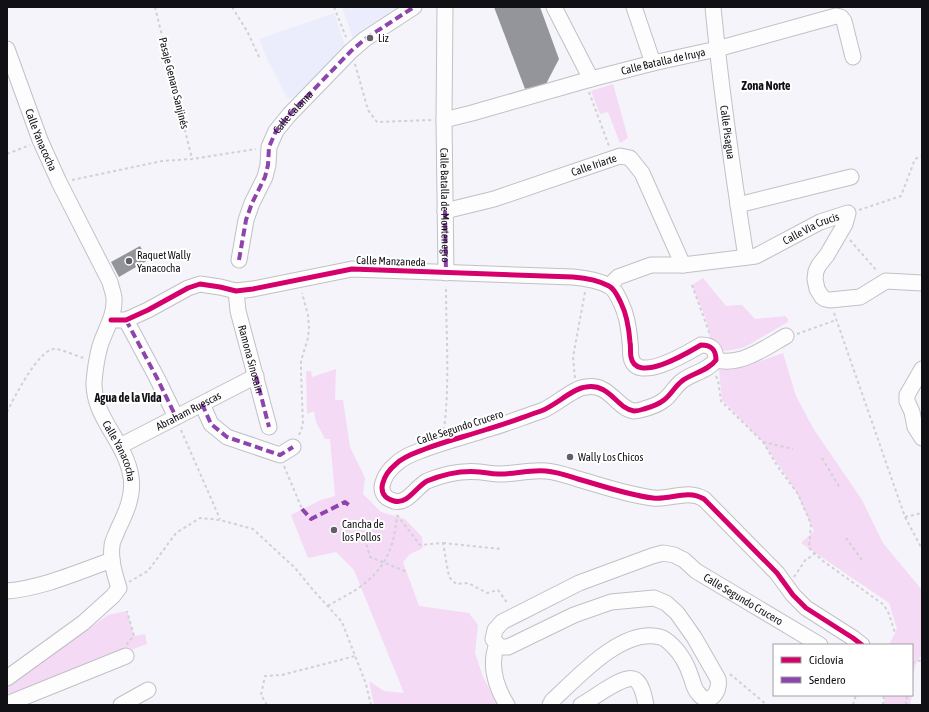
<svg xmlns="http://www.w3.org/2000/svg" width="929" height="712" font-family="'Asap Condensed',sans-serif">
  <rect width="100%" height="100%" fill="#f4f4fa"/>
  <g fill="#ecedfc">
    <path d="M342 7H408L356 40 353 39Z"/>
    <path d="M334 13 346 48 305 93 288 99 268 61 259 39Z"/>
  </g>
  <g fill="#f4daf5">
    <path d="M613 84 628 138 620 143 608 112 600 114 591 91Z"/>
    <path d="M703 278 726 306 736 305H742L755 319 785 316 788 319V322L745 347 732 350 722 351 709 338C712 329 696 295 692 285Z"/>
    <path d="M783 353 796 396 813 428 862 500 883 543 922 590V656C912 663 913 681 912 692V645H890V643L897 629 889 603 801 543 814 531 796 491 763 442 722 400 719 370 746 366Z"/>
    <path d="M336 369 335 400H343L350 447 365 478 363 494 381 512 405 519 422 537 423 548 410 554 403 562 419 606 469 613 478 625 475 653 483 677 498 705H374L369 681 384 691 404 693 354 570 336 552 308 558 291 515 321 500 335 496 330 439H325L316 422 314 411 307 414 306 371H311L312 377Z"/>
    <path d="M127 611 134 636 145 634 147 644 9 694 7 688V681L43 661 108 615Z"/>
    <path d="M885 695H912L910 705H884Z"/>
  </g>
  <g fill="#94959a">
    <path d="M494 7H540L559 59 546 84 525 89Z"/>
    <path d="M140 246 148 260 119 277 111 262Z"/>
  </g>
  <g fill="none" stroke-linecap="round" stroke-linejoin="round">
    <defs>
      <g id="minor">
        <path id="s1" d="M445 7 444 120 446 273"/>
        <path d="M554 7 591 79"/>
        <path d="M634 7 653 63"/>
        <path id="s2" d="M713 7C721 91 733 174 746 257"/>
        <path id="s3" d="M7 49 40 140 59 182 110 282C111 287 114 294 114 299 115 316 105 330 100 346 97 357 95 370 94 382 93 418 126 442 131 477 134 495 126 513 118 529 116 535 112 541 112 546 110 560 115 575 119 588L113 596 83 623 7 678"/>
        <path id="s4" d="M444 120 472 113 591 79 653 63 717 49 836 16 841 17 844 21 853 57"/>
        <path d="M738 205 851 177"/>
        <path id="s5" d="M445 211 494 199 620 156 630 158 642 173 683 265"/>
        <path d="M239 260 246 220 252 203 265 177 268 165 269 147 276 131 289 115 351 51 365 39 414 7"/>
        <path id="s6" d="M609 286 618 277 651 265H683L756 256 820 222 848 213 845 224 827 255 819 265 816 271 815 279 817 289 822 297 825 299 830 300 860 297 886 281 922 283"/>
        <path id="s7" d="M236 291 238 311 269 427"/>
        <path d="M111 320H126L148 310 188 288 200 284 220 287 236 291 253 289 352 269 573 277C585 278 598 280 609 286 615 289 618 297 621 303 627 315 629 329 630 342 631 347 630 352 631 357 636 385 689 352 701 345 712 345 716 350 716 360 708 371 692 373 682 381 675 386 671 395 664 400 659 404 651 407 644 409 641 410 637 411 634 411 617 409 610 383 586 387 573 388 555 406 541 411 523 417 506 424 488 429 467 436 446 441 425 449 415 453 404 456 396 464 385 473 372 495 394 501 407 505 416 487 427 481 446 473 467 469 488 473 506 477 526 469 546 471 558 472 568 476 578 479 603 486 628 495 653 498 671 500 687 489 704 499L777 573 793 595 806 608 853 638 862 645"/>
        <path d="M126 320 157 378 176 417"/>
        <path d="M716 360C741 366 765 348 786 336"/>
        <path d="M922 369 907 395V401L912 412 915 427 922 438"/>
        <path d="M202 404 211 424 227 437 280 455 293 447"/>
        <path id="s8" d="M120 446 256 376"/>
        <path d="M7 591C43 588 78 572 112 560"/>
        <path d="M497 644C489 665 496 687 507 705"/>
        <path d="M7 704 126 656"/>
        <path d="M121 705 148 690"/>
        <path id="s9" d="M550 705 552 701C577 678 622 627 660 637 665 638 669 642 673 646 682 655 687 664 691 677 693 682 694 689 698 693 708 707 721 693 718 679L694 637 677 613 666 603 654 598 611 602 574 615 508 647H501L497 644 493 639 495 630 502 622 579 583 652 556 663 553 674 555 684 560 696 571 820 645"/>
        <path d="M581 705C594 698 615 681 628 679 631 678 635 679 637 681 643 687 644 697 646 705"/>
      </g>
    </defs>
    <use href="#minor" stroke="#c0c0c6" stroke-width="17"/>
    <g stroke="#d1d1d3" stroke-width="2" stroke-dasharray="3 3" stroke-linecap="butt">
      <path d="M155 7 192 159"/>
      <path d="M232 7 247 31 260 59"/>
      <path d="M334 7 346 37"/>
      <path d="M355 64 368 110 377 122 432 120"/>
      <path d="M589 92 609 146"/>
      <path d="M7 154 30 145"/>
      <path d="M72 180 162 161 192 159 256 149"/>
      <path d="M859 210 901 196 915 159 922 156"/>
      <path d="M850 240 877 271"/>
      <path d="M692 285 709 332 708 334"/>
      <path d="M834 313 905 517 922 549"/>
      <path d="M797 334 836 320"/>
      <path d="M716 376 718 380 721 401 763 442 778 467 798 494 811 524 809 548 823 561 884 605 889 614 895 633"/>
      <path d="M575 378 573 357 585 292"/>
      <path d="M7 412C14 398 38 350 54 349 62 349 76 356 84 358"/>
      <path d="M181 430 220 519"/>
      <path d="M444 430C450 382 446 333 446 286"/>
      <path d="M299 435 303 425 301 371V361L308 338 309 327 308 315 302 293"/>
      <path d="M763 442 793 449"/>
      <path d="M822 458 840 488"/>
      <path d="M284 466 302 509"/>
      <path d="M397 515 420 545 443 543 449 577 456 584 468 583 487 593 498 590 508 604"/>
      <path d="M905 517 922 513"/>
      <path d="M363 533 370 557 407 572"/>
      <path d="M846 538 862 560"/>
      <path d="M443 543 501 549"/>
      <path d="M794 577 806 559 809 558 815 553"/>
      <path d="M129 582 148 571 176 533 200 518 220 520 253 529 295 568 314 591 342 622 366 684 371 705"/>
      <path d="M328 606C337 600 348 595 357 589 386 569 394 548 397 515"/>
      <path d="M127 645 128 642 134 636 127 611"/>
      <path d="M912 663 922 660"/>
      <path d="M730 674 767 705"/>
      <path d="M267 705 261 695 265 676 282 675 355 656"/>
      <path d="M853 705 856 695"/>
      <path d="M883 705 884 695"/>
      <path d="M906 705 907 695"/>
    </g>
    <use href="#minor" stroke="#fdfdfe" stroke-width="15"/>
    <g stroke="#8e44ad" stroke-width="4" stroke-dasharray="8 4" stroke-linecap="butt">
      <path d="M445 211 446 273"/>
      <path id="s10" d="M239 260 246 220 252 203 265 177 268 165 269 147 276 131 289 115 351 51 365 39 414 7"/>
      <path d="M126 320 157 378 176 417"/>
      <path d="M256 376 269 427"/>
      <path d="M202 404 211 424 227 437 280 455 293 447"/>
      <path d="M302 509 311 519 345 502 350 506"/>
    </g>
    <defs>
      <path id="cycleway" d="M111 320H126L148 310 188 288 200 284 220 287 236 291 253 289 352 269 573 277C585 278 598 280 609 286 615 289 618 297 621 303 627 315 629 329 630 342 631 347 630 352 631 357 636 385 689 352 701 345 712 345 716 350 716 360 708 371 692 373 682 381 675 386 671 395 664 400 659 404 651 407 644 409 641 410 637 411 634 411 617 409 610 383 586 387 573 388 555 406 541 411 523 417 506 424 488 429 467 436 446 441 425 449 415 453 404 456 396 464 385 473 372 495 394 501 407 505 416 487 427 481 446 473 467 469 488 473 506 477 526 469 546 471 558 472 568 476 578 479 603 486 628 495 653 498 671 500 687 489 704 499L777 573 793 595 806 608 853 638 862 645"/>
    </defs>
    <use href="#cycleway" stroke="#fff" stroke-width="8"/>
    <use href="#cycleway" stroke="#d6006c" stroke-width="5"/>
  </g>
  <g fill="#606065" stroke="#fff" stroke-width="1.5">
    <circle cx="370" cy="38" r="4"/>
    <circle cx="129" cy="261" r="4"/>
    <circle cx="570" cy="457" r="4"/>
    <circle cx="334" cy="530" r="4"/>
  </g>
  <g text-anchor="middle" stroke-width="4" stroke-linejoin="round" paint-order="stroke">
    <g font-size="11" fill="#101015" stroke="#fff" text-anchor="start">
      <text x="378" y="42">Liz</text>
      <text x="137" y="259">Raquet Wally<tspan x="137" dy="13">Yanacocha</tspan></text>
      <text x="578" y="461">Wally Los Chicos</text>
      <text x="342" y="528">Cancha de<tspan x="342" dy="13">los Pollos</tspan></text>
    </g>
    <g font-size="11" fill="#101015" stroke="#fff">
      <text dy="4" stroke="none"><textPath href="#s4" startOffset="227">Calle Batalla de Iruya</textPath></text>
      <text transform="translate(174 83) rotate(76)" y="4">Pasaje Genaro Sanjinés</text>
      <text dy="4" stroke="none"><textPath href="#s10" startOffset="161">Calle Calama</textPath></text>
      <text dy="4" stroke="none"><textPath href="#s2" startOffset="126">Calle Pisagua</textPath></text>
      <text dy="4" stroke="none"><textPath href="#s3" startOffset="97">Calle Yanacocha</textPath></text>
      <text dy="4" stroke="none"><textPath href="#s5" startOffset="156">Calle Iriarte</textPath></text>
      <text dy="4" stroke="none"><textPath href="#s1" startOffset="198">Calle Batalla de Montenegro</textPath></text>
      <text dy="4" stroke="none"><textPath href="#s6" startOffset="215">Calle Via Crucis</textPath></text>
      <text transform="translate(391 261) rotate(2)" y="4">Calle Manzaneda</text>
      <text dy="4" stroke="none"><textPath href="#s7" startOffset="70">Ramona Sinosain</textPath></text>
      <text dy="4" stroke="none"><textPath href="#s8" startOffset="77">Abraham Ruescas</textPath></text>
      <text transform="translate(460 427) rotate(-18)" y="4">Calle Segundo Crucero</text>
      <text dy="4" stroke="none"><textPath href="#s3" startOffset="433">Calle Yanacocha</textPath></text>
      <text dy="4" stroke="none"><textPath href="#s9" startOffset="810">Calle Segundo Crucero</textPath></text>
    </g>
    <g font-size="12" font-weight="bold" fill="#101015" stroke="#fff">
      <text x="766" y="90">Zona Norte</text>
      <text x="128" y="402">Agua de la Vida</text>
    </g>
  </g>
  <rect width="929" height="712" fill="none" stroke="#101015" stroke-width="16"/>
  <rect x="773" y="644" width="140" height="52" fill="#ffffff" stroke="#9f9fa1"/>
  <rect x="781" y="657" width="20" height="6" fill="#d6006c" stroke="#9f9fa1"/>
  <text x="809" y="664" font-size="12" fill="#101015">Ciclovía</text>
  <rect x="781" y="677" width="20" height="6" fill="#8e44ad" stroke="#9f9fa1"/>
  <text x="809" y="684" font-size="12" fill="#101015">Sendero</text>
</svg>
